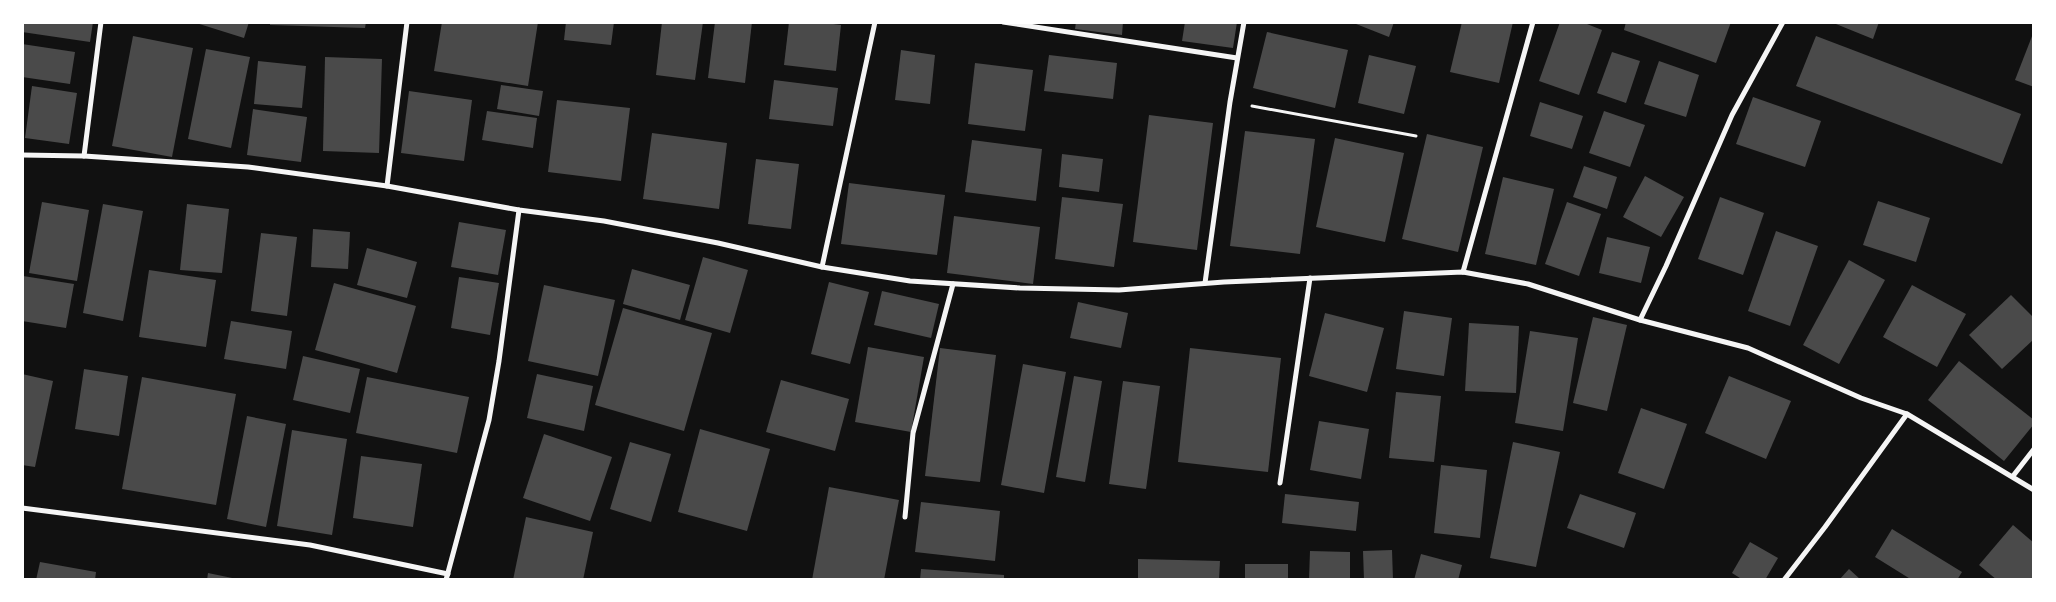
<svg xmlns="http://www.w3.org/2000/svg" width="2056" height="602" font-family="'Public Sans',sans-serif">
  <rect width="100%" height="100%" fill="#111"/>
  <g fill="#4a4a4a">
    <path d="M22 22H93L90 42 22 32Z"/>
    <path d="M193 22H249L244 38Z"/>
    <path d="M270 22H366L365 28 270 25Z"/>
    <path d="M442 22H538L528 86 434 71Z"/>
    <path d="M566 22H614L611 45 564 40Z"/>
    <path d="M662 22H703L695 80 656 75Z"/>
    <path d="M715 22H752L745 83 708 78Z"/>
    <path d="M789 22H818L841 25 836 71 784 65Z"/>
    <path d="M1076 22H1123L1122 35 1075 29Z"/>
    <path d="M1185 22H1237L1233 48 1182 41Z"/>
    <path d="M1351 22H1394L1389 37Z"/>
    <path d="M1462 22H1513L1499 83 1450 72Z"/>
    <path d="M1560 22H1582L1602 30 1579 95 1539 81Z"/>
    <path d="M1626 22H1731L1716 63 1624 30Z"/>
    <path d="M1831 22H1879L1873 39Z"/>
    <path d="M2034 31V87L2015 80Z"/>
    <path d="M1267 32 1348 50 1335 108 1253 88Z"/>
    <path d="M133 36 193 48 172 157 112 146Z"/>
    <path d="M1816 36 2021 114 2002 164 1796 86Z"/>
    <path d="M22 44 75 52 70 84 22 77Z"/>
    <path d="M206 49 250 57 231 148 188 139Z"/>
    <path d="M901 50 935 55 930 104 895 100Z"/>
    <path d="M1612 52 1640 61 1626 103 1597 93Z"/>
    <path d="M1049 55 1117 63 1113 99 1044 91Z"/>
    <path d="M1369 55 1416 66 1404 114 1358 103Z"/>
    <path d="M325 57 382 59 379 153 323 151Z"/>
    <path d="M258 61 306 66 302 108 254 104Z"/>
    <path d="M1659 61 1699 75 1686 117 1644 104Z"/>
    <path d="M975 63 1033 70 1025 131 968 124Z"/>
    <path d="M774 80 838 88 833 126 769 119Z"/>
    <path d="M501 85 543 91 539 116 497 109Z"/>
    <path d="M32 86 77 93 69 144 25 138Z"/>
    <path d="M409 91 472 100 464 161 401 153Z"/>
    <path d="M1753 97 1821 121 1805 167 1736 144Z"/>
    <path d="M557 100 630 108 621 181 548 172Z"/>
    <path d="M1540 102 1583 116 1572 149 1530 136Z"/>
    <path d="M253 109 307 117 301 162 247 155Z"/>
    <path d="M487 111 537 118 533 148 482 140Z"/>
    <path d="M1604 111 1645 125 1630 167 1589 153Z"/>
    <path d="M1149 115 1213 123 1197 250 1133 242Z"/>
    <path d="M1245 131 1315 139 1300 254 1230 246Z"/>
    <path d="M652 133 727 143 719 209 643 199Z"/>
    <path d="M1427 134 1483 147 1458 252 1402 239Z"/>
    <path d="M1335 138 1404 153 1385 242 1316 227Z"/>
    <path d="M972 140 1042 149 1036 201 965 192Z"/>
    <path d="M1062 154 1103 159 1099 192 1059 187Z"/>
    <path d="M756 159 799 164 791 229 748 224Z"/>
    <path d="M1584 166 1617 177 1607 209 1573 197Z"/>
    <path d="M1645 176 1684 197 1661 237 1623 217Z"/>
    <path d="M1503 177 1554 189 1536 265 1485 254Z"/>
    <path d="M849 183 945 195 937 255 841 244Z"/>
    <path d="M1062 197 1123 204 1114 267 1055 259Z"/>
    <path d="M1720 197 1764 213 1743 275 1698 259Z"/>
    <path d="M1878 201 1930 218 1916 262 1863 245Z"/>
    <path d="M42 202 89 210 77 281 29 273Z"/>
    <path d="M1567 202 1601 214 1579 276 1545 264Z"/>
    <path d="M103 204 143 211 123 321 83 313Z"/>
    <path d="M187 204 229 209 222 273 180 270Z"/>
    <path d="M954 216 1040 227 1033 284 947 273Z"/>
    <path d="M459 222 506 230 498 275 451 267Z"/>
    <path d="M313 229 350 232 348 269 311 267Z"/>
    <path d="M1776 231 1818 246 1790 326 1748 311Z"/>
    <path d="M261 233 297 237 287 316 251 311Z"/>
    <path d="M1607 237 1650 247 1641 283 1599 273Z"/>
    <path d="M367 248 417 262 407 298 357 285Z"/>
    <path d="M703 257 748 270 730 333 685 320Z"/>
    <path d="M1849 260 1885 280 1839 364 1803 345Z"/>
    <path d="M632 269 690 285 680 320 623 304Z"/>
    <path d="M149 270 216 280 206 347 139 337Z"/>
    <path d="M23 276 74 284 66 328 22 321Z"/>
    <path d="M459 277 499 283 490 335 451 328Z"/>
    <path d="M829 282 869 292 850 364 811 354Z"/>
    <path d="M334 283 416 306 397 373 315 350Z"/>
    <path d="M544 285 615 300 598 376 528 361Z"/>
    <path d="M1912 285 1966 314 1937 367 1883 337Z"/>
    <path d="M882 291 939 304 931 338 874 325Z"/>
    <path d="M2011 295 2034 318V339L2002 369 1969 335Z"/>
    <path d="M1078 302 1128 313 1121 348 1070 338Z"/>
    <path d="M623 308 712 333 684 431 595 405Z"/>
    <path d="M1404 311 1452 318 1444 376 1396 369Z"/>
    <path d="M1325 313 1384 328 1367 392 1309 376Z"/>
    <path d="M1593 317 1627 325 1607 411 1573 403Z"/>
    <path d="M231 321 292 331 286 369 224 359Z"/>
    <path d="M1469 323 1519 326 1516 393 1465 391Z"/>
    <path d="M1530 331 1578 338 1563 431 1515 423Z"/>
    <path d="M868 347 924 357 911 432 855 422Z"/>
    <path d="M940 348 996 355 980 482 925 476Z"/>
    <path d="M1190 348 1281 358 1268 472 1178 462Z"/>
    <path d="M303 356 360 369 350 413 293 400Z"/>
    <path d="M1959 361 2034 420V424L2004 461 1928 400Z"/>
    <path d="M1023 364 1066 372 1044 493 1001 485Z"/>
    <path d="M84 369 128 376 119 436 75 429Z"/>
    <path d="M22 374 53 381 35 467 22 465Z"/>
    <path d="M537 374 593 386 584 431 527 418Z"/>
    <path d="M1074 376 1102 381 1085 482 1056 477Z"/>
    <path d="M1729 376 1791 401 1766 459 1705 433Z"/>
    <path d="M142 377 236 394 216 505 122 489Z"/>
    <path d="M367 377 469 397 457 453 356 433Z"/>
    <path d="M781 380 849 399 835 451 766 432Z"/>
    <path d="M1123 381 1160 386 1146 489 1109 484Z"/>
    <path d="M1396 392 1441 396 1434 462 1389 458Z"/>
    <path d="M1641 408 1687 424 1664 489 1618 473Z"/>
    <path d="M247 416 286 424 266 527 227 519Z"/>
    <path d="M1319 421 1369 429 1361 479 1310 470Z"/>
    <path d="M700 429 770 449 747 531 678 512Z"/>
    <path d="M292 430 347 439 332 535 277 526Z"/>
    <path d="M544 434 612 457 590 521 523 498Z"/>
    <path d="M630 442 671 454 651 522 610 509Z"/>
    <path d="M1513 442 1560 452 1536 567 1490 558Z"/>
    <path d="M361 456 422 464 413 527 353 518Z"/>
    <path d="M1441 465 1487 470 1480 538 1434 533Z"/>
    <path d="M829 487 899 500 884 580H812Z"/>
    <path d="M1285 494 1359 502 1356 531 1282 523Z"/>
    <path d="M1580 494 1636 513 1624 548 1567 528Z"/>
    <path d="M921 502 1000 511 995 561 915 552Z"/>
    <path d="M526 517 593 532 583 580H513Z"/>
    <path d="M2013 525 2034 543V580H1997L1979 565Z"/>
    <path d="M1892 529 1962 572 1957 580H1912L1875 557Z"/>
    <path d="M1750 542 1778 558 1765 580H1743L1732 573Z"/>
    <path d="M1392 550 1393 580H1364L1363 551Z"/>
    <path d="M1310 551 1350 552V580H1309Z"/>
    <path d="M1421 554 1462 565 1458 580H1414Z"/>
    <path d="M1138 559 1220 561 1219 580H1138Z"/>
    <path d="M40 562 96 572 95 580H36Z"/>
    <rect x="1245" y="564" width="43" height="16"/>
    <path d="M921 569 1004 575V580H920Z"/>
    <path d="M1849 569 1861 580H1839Z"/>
    <path d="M208 573 237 579 236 580H207Z"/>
  </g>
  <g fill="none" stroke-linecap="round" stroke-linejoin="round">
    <path stroke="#f5f5f5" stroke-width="3" d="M1252 106 1416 136"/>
    <g stroke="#f5f5f5" stroke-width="5">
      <path d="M1003 22 1237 58"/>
      <path d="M22 155 84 156 248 167 387 186 519 210 604 221 718 243 822 267 910 281 1020 288 1119 290 1224 282 1463 272 1528 284 1640 320 1748 348 1861 398 1907 414 2034 490"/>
      <path d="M84 156 101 22"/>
      <path d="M387 186 407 22"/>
      <path d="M822 267 875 22"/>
      <path d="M1463 272 1533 22"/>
      <path d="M1205 283 1230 102 1244 22"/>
      <path d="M1640 320 1666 266 1732 115 1783 22"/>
      <path d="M2013 476 2034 449"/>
      <path d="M1280 483 1310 278"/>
      <path d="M22 508 310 545 448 574"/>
      <path d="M905 517 913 433 953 284"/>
      <path d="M446 580 489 420 499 361 519 210"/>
      <path d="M1784 580 1825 527 1907 414"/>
    </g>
  </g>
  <rect width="2056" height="602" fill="none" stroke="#ffffff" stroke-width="48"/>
</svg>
